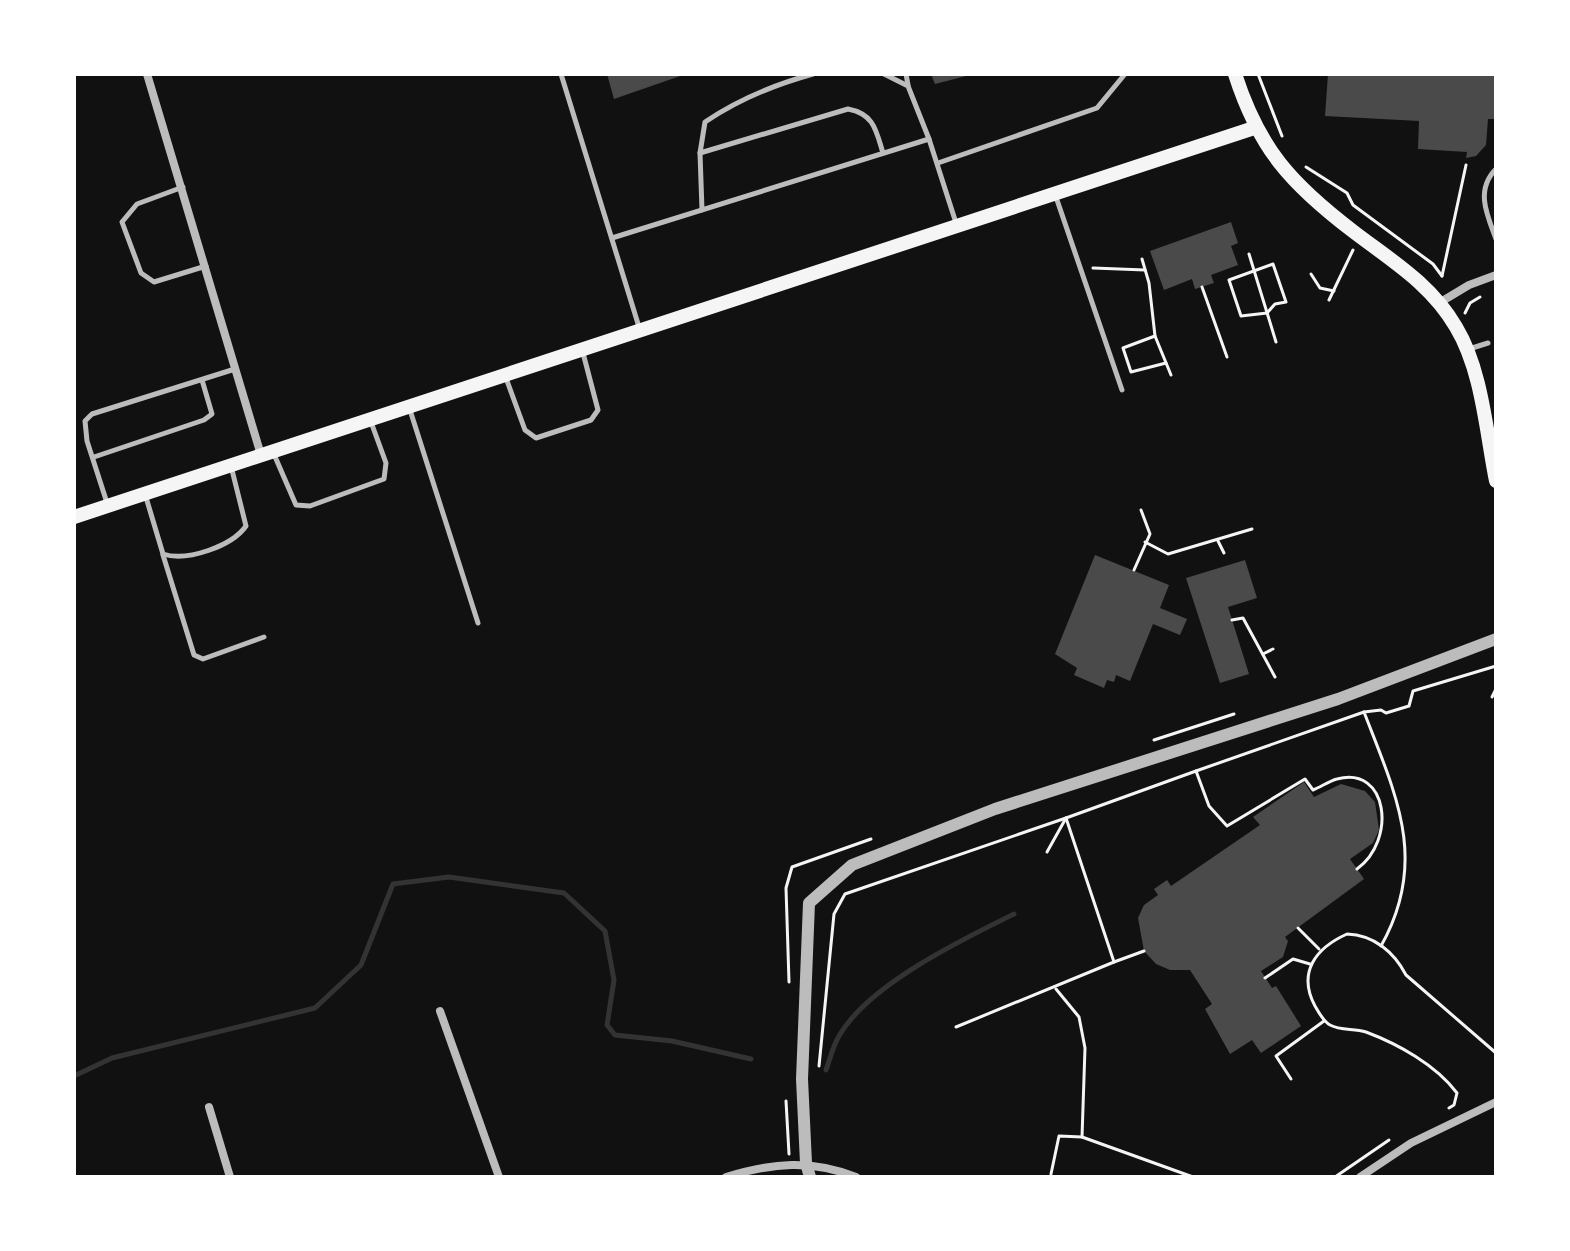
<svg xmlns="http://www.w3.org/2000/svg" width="1570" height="1251" font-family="Mulish,sans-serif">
  <rect width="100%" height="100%" fill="#111"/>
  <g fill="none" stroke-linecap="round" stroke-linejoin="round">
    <g stroke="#333" stroke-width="5">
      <path d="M826 1070C830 1059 833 1046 839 1036 868 985 963 939 1014 914"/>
      <path d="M74 1076 112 1058 315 1008 361 965 393 884 449 877 564 893 605 931 614 980 607 1025 615 1035 672 1041 751 1059"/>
    </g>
  </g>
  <g fill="#4a4a4a">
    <path d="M607 74H686L614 99Z"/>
    <path d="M931 74H970V75L935 84Z"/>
    <path d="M1328 74H1496V119H1488L1486 145 1476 156 1466 158 1467 152 1418 149 1419 121 1325 116Z"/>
    <path d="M1231 222 1238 243 1231 246 1238 265 1211 275 1214 283 1195 289 1192 279 1164 290 1150 251Z"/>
    <path d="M1095 555 1169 585 1160 608 1187 619 1180 635 1153 624 1130 681 1116 675 1114 682 1107 680 1104 688 1074 675 1077 668 1055 654Z"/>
    <path d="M1245 560 1257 598 1228 607 1249 674 1220 683 1186 578Z"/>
    <path d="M1304 782 1314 797 1341 784 1365 791 1375 802 1379 830 1373 843 1350 859 1364 879 1285 937 1288 941 1283 957 1261 971 1272 988 1276 986 1301 1026 1261 1053 1252 1040 1230 1054 1205 1009 1212 1004 1190 970H1170L1156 964 1144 951 1138 918 1144 905 1158 895 1154 889 1167 880 1171 886 1260 825 1253 817Z"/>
  </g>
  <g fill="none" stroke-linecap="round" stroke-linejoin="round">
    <g stroke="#f5f5f5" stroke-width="3">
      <path d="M1258 74 1282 136"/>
      <path d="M1306 167 1347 193 1353 205 1433 264 1442 276"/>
      <path d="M1249 254 1276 342"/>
      <path d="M1142 259 1149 283 1155 336 1171 375"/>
      <path d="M1273 264 1286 302 1275 304 1267 313 1241 316 1229 280Z"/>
      <path d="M1093 268 1145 270"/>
      <path d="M1311 274 1320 288 1334 291"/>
      <path d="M1442 276 1466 165"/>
      <path d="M1202 287 1227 357"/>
      <path d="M1329 300 1353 250"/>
      <path d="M1465 313 1470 303 1480 297"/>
      <path d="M1155 336 1123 348 1131 372 1166 363"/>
      <path d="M1218 541 1224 553"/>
      <path d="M1145 542 1168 554 1252 529"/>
      <path d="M1134 570 1150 534 1141 510"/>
      <path d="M1232 620 1243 618 1275 677"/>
      <path d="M1263 654 1273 649"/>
      <path d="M1492 697 1496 689"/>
      <path d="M1154 740 1234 714"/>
      <path d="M1047 852 1066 818"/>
      <path d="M1357 869C1397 840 1388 765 1337 779 1329 781 1321 787 1313 790L1305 779 1227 826 1209 806 1196 771 1364 712"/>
      <path d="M1298 928 1319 949"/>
      <path d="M1381 946C1429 861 1396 795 1364 712L1381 710 1386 713 1409 706 1413 691 1496 666"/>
      <path d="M1144 951 1114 962 1066 818 1196 771"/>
      <path d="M1265 978 1293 959 1310 964"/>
      <path d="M789 982 786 888 792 867 871 839"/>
      <path d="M956 1027 1114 962"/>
      <path d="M819 1066 834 914 845 894 1066 818"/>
      <path d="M1291 1079 1276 1056 1324 1021"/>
      <path d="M786 1101 789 1154"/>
      <path d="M1449 1108 1454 1105 1457 1093C1436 1065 1398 1044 1366 1032 1354 1028 1341 1031 1330 1025 1323 1021 1319 1013 1315 1006 1297 972 1316 948 1347 934 1374 935 1394 952 1406 975L1496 1053"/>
      <path d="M1082 1137 1193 1177"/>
      <path d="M1051 1174 1059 1136 1082 1137 1085 1048 1079 1017 1056 989"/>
      <path d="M1335 1177 1389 1140"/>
    </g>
    <g stroke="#bcbcbc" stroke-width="5">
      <path d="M561 74 639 327"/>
      <path d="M884 74 908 86 929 139"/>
      <path d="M906 74 908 85"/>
      <path d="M700 153 705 122C739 99 773 85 813 74"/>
      <path d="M938 163 1097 108 1125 74"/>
      <path d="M1496 169C1475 190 1487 215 1496 239"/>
      <path d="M183 187 137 204 122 222 141 273 154 282 206 266"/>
      <path d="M1056 197 1122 390"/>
      <path d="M702 210 700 153 848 109C874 114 876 130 883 153"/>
      <path d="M612 238 929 139 956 223"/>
      <path d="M1469 349 1488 343"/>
      <path d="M506 378 525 430 536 438 591 420 598 410 583 353"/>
      <path d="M410 410 478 623"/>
      <path d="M273 452 296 505 310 506 384 479 386 463 371 422"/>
      <path d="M94 457 204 420 212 414 202 380"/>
      <path d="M145 494 163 554C187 562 232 546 246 526L231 466"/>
      <path d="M108 506 87 441 85 421 92 414 235 369"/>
      <path d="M163 555 194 655 203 659 264 637"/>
    </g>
    <g stroke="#bcbcbc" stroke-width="8">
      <path d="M147 74 261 455"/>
      <path d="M1439 303 1469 285 1496 275"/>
      <path d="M440 1011 499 1177"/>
      <path d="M209 1107 230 1177"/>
      <path d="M726 1177C772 1163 811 1159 856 1177"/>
      <path d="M1360 1177 1411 1143 1496 1102"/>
    </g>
    <path stroke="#bcbcbc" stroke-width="12" d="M810 1177 806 1163 802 1079 809 903 852 865 995 809 1338 699 1496 639"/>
    <g stroke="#f5f5f5" stroke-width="14">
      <path d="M1235 74C1259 149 1291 184 1354 232 1392 261 1431 284 1456 327 1482 370 1486 431 1496 481"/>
      <path d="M74 517 1254 128"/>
    </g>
  </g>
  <rect width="1570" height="1251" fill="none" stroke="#ffffff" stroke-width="152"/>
</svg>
